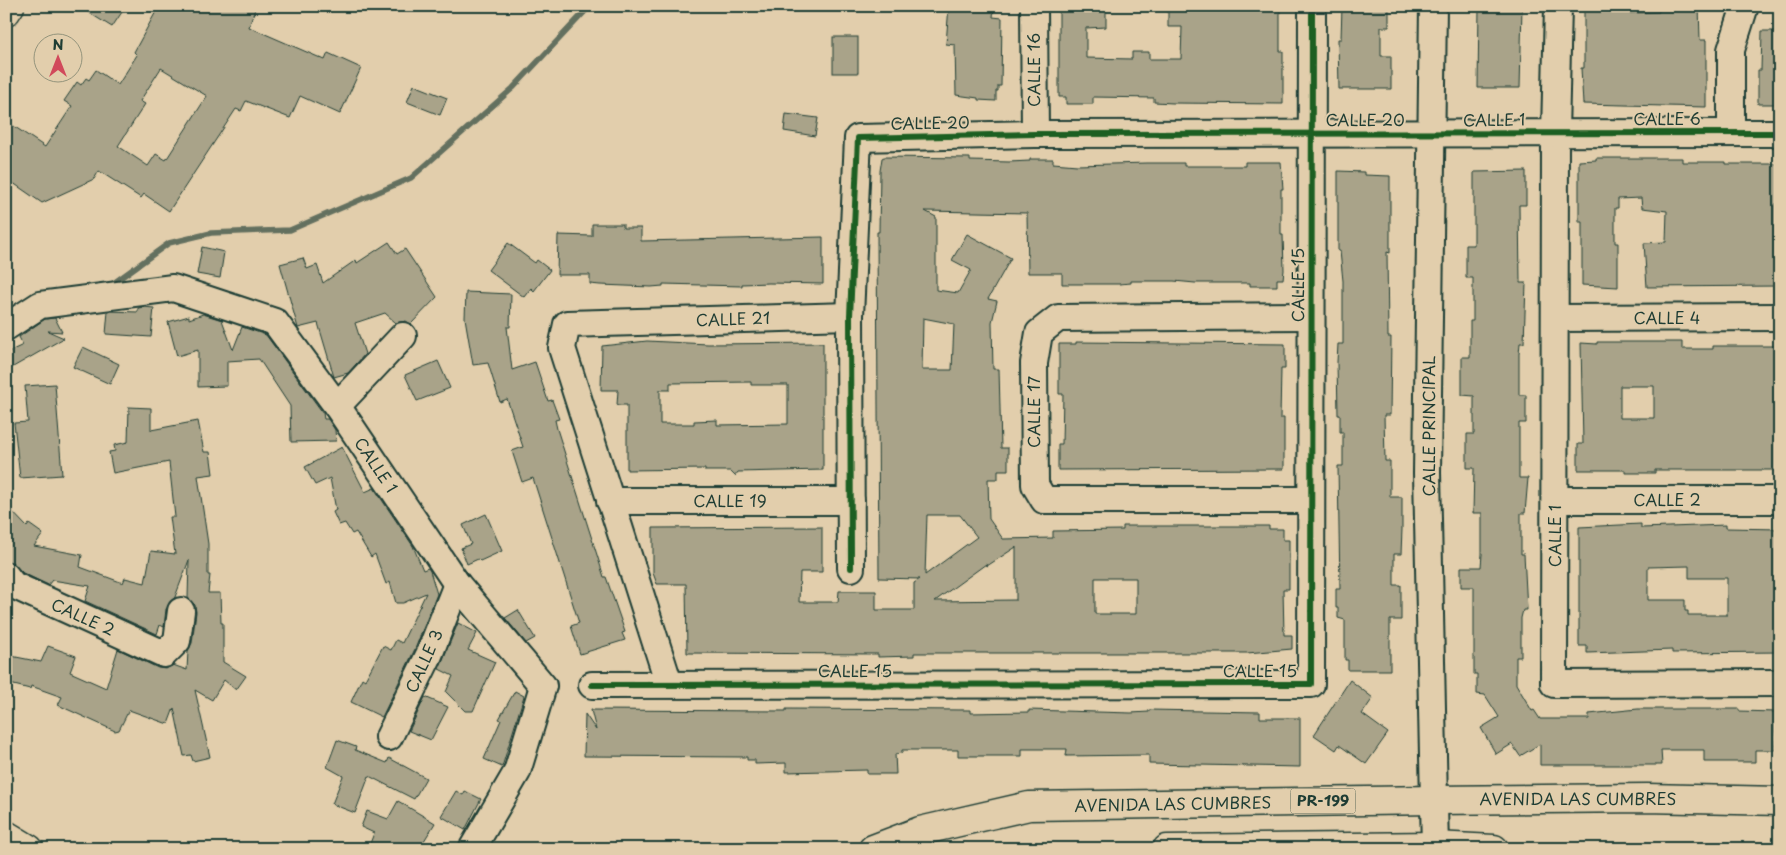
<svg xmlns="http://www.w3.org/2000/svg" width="1786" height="855" font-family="'Playpen Sans',sans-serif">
  <rect width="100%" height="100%" fill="#e2ceac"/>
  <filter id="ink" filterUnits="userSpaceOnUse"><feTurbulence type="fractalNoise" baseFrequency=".02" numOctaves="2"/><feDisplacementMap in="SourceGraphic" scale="10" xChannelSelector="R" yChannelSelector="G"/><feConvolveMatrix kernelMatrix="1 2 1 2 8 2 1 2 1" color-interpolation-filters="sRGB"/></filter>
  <g filter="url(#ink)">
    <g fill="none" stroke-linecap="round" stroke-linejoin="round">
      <path stroke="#636f5e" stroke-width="5.5" d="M108 287 169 243 211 233 290 230 411 178 513 88 590 6"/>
    </g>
    <g fill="#a9a389" stroke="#1f3d34" fill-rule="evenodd">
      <path d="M78 6H126L112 27Z"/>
      <path d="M159 6H256L249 27 325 60 328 53 361 68 340 114 300 96 290 118 246 101 241 111 236 109 169 211 144 194 141 198 99 171 94 179 42 203 6 178V121L45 147 72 106 64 101 77 82 81 85 86 78 89 80 96 70 118 85 137 55 134 52ZM161 68 207 96 166 160 156 154 148 166 118 146 145 104 140 101Z"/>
      <path d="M949 6 994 7 993 17 1002 18 1001 86H998V91H996V101L978 100V98L956 95 955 45 946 44Z"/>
      <path d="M1059 6H1106V27L1086 28V58L1132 59V52H1149V59H1181L1182 27H1168V6H1280V51H1283V104L1173 103 1154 102V98L1093 97V104H1066V97H1059Z"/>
      <path d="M1342 6H1389V27H1381V56H1391V89H1339L1338 39H1341Z"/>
      <path d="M1479 6H1522L1520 88H1478Z"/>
      <path d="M1584 6H1629V13L1659 12V6H1699L1700 40H1706V107L1583 104 1581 68H1584Z"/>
      <path d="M1762 31H1780V104H1758V70H1761Z"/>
      <rect x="833" y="37" width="25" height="36"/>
      <path d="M414 85 447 98 440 115 407 102Z"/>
      <path d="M786 114 818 118 815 136 784 131Z"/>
      <path d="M884 157 970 158V161L1009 162 1030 161V159H1053V163L1077 165 1146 163H1184V166H1245V162H1281L1283 189H1281V235H1283L1284 270 1283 279H1277V286H1250V283H1195L1174 281H1131V283L1119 284H1062V273H1028L1027 213 925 211 936 217V290L958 293 971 270 952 260 967 234 1011 258 988 299 997 301 992 322 993 369H999L1001 448H1008V470H998V479H988L989 519 1003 539 1053 538V531L1123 530V526H1269V529H1283V540H1289V589H1283L1284 635H1292V649L1247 653H914V656L878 657V654L687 653 686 584H657L653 573V528L822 527V572H800L799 602H838L839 591H876V610H914V583L920 579 879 578 877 232H879L880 171 882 158ZM923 318 954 324 952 370H922ZM927 515H960L977 537 925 575ZM1016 547V600L935 601 986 564 987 566ZM1095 578H1136V614H1095Z"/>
      <path d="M1596 158H1682V162H1726V164H1780V204H1775V234L1780 233 1779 286 1647 287 1644 243 1666 242 1667 211 1642 208 1641 198 1618 199V208H1615V243H1618V287L1582 285V222H1579V161L1596 160Z"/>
      <path d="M1338 171 1364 172V175L1390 176V253L1387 252 1388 337H1391L1390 415H1384L1385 461H1390V497H1402V529L1401 554H1394V585H1401V620H1390V670H1348V660H1345V620L1338 618V608H1336V589H1340L1338 466H1343V432H1340V415H1338L1337 362 1338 344H1343V281L1340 251H1338Z"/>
      <path d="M1526 171V205H1519L1520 283H1526L1524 343H1520L1519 354V395H1526V423H1519V478H1528L1525 513H1521V554H1524L1527 610H1523L1521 618V657H1516V684L1532 711 1534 710 1540 719H1589V714L1638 709H1739V711L1775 712V750H1755V762H1704V750H1661L1662 765H1540V744L1520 756 1512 744 1496 754 1481 728 1499 717 1485 695 1477 694V674H1474V587H1461V567H1481L1482 554V513H1473L1474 468H1467V434H1474V396L1462 395V357H1470V321H1473V278H1466V245H1474V172Z"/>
      <path d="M592 224H623V228H641V241L823 237V284L769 283 742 284V286L663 284V286L651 287 600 285 590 284V275H557L558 235 592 236Z"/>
      <path d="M389 242 397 254 405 249 437 297 411 324 406 321 396 323 385 313 355 323 365 354 348 373 334 377 318 323 298 328 280 264 303 258 307 269 317 265 323 283 356 260 357 263Z"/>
      <path d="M508 243 535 263 537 260 550 270 534 291 531 288 524 297 488 270Z"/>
      <path d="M202 247 224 252 220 278 197 274Z"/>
      <path d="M466 292 511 294 510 327H507L512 370 535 362 548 401 552 400 559 419 555 420 557 429 604 577H606L625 632 622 633 625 640 580 654 571 626 579 623 533 478 522 482 512 451 523 447 507 399 500 402 488 363 473 365 465 318Z"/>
      <path d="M144 307 154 308 151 337 106 334 108 311 138 312V308Z"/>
      <path d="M203 314 222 320 233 350 242 327 266 335 323 413 324 419H328L335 430 336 441 291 442 290 406 259 359 227 361V386L198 387V350L177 356 168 322 189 316V319Z"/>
      <path d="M55 318 62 332 48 331 64 338 6 371V353L23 345 19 337 45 319Z"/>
      <path d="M647 341 708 344 823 343V470L738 472 735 476 730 471H705V469L627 470V405H617L618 390H601L602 346ZM751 382V385H788V424L717 425V420L694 421V424H660V390H670V383Z"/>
      <path d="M1076 342 1285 344V369H1281L1280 418H1284V469L1058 470V444H1062L1063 394H1059V344H1076Z"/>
      <path d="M1597 342H1682V349H1713V346H1780V470H1655V473H1625V470H1578V444H1583L1581 343 1597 344ZM1620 386H1654V418H1620Z"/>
      <path d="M83 347 119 364 110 384 73 367Z"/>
      <path d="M438 361 450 388 417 401 405 375Z"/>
      <path d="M55 384 62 475 20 478 14 423 28 422 25 386Z"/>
      <path d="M129 407 151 408V430L198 421 204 452H210L213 474 198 476 208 544V575H210L208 593H220L221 623H223V662L246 676 236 690 224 680 212 700 195 690 210 757 193 761 191 755 184 756 174 708 168 724 129 710 119 730 115 731 58 705 62 697 31 686 30 689 6 683V655L41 662 48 646 76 656 70 672 106 688 118 649 158 668 166 669 173 665 187 670 188 651 192 643 196 612 195 605 188 598 189 560 175 597 166 609 164 627 160 625 157 634 85 601 90 586 52 580 48 585 23 573 12 562 6 561V505L27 527 29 524 43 534 34 546 82 555 80 567 123 583 125 578 145 583 151 551 175 554 170 517H175L169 462 113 473 109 452 115 451 114 445 128 442Z"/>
      <path d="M342 447 365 492 374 488 413 546 423 570 428 568 430 571 437 594 415 649 382 717 351 702 362 678 365 680 383 646 391 650 396 640 402 643 426 593 403 603H396L390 582 386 584 375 554 371 557 356 532 352 534 345 523 339 525 333 512 336 510 330 478 315 485 305 467Z"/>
      <path d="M486 514 502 551 480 561 478 559 467 564 461 548 471 544 463 525Z"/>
      <path d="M1641 524V528L1726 525V528L1780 529V652L1672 653V650L1587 653V646H1579V527ZM1689 566V578H1727V615H1688V611H1685V600H1648V567Z"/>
      <path d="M518 610 535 638 526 643 505 618Z"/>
      <path d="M458 623 477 633 468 650 495 662 473 711H465L446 692 453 676 439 669Z"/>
      <path d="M1350 680 1373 698 1362 714 1388 733 1366 764 1339 745 1336 750 1314 735Z"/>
      <path d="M515 691 524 696 502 767 484 759 501 720 499 719Z"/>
      <path d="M425 697 448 707 431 740 409 731Z"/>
      <path d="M786 709 970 710V713L1029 712V710L1131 713 1149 712V710L1260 712V718H1300V767L1149 764V755L1066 756 1067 749H1022V756H958V750H902V753L895 754 896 774H867V770L786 772V763L755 764V760H747V757L584 756 585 714 596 730 591 710 786 711Z"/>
      <path d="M337 740 356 747 355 750 387 763 389 758 426 778 414 799 369 776 355 813 332 804 343 776 327 767Z"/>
      <path d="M456 791 463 795 465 791 481 799 465 830 441 816Z"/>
      <path d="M398 801 435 823 419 849H368L374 833 361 827 367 811 388 819Z"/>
    </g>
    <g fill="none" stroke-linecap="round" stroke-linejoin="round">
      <defs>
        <g id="minor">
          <path d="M1034 6 1035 134"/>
          <path d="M1433 6 1427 473 1435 849"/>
          <path d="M1558 6 1555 133 1554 684 1780 683"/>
          <path d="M1731 133V50L1745 6"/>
          <path d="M1555 318 1780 317"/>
          <path d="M6 327 40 305 173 288 275 322 337 406 457 584 543 686 517 772 472 849"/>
          <path d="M337 406 403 336"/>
          <path d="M1311 500H1044L1035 485 1034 363 1039 333 1058 318 1311 316"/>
          <path d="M1555 500H1780"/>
          <path d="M610 501H851"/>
          <path d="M851 568 850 316 858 138 1035 134 1780 133"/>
          <path d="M6 576 13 585 164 654 177 641 181 611"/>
          <path d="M669 684 562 348 567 324 850 316"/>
          <path d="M592 685 1311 684 1312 6"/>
          <path d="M389 737 429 655 457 584"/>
        </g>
        <path id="major" d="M6 12 10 6"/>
        <g id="highway">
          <path d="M6 835 29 849"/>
          <path d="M873 849 920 831 1029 806 1435 800 1647 798 1780 801"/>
          <path d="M1167 849 1435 846 1494 849"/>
        </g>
      </defs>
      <use href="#minor" stroke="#1f3d34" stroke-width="30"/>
      <use href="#major" stroke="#1f3d34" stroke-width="31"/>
      <use href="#highway" stroke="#1f3d34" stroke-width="31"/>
      <use href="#minor" stroke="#e2ceac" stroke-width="26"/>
      <use href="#major" stroke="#e2ceac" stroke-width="28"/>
      <use href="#highway" stroke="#e2ceac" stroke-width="28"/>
      <defs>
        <g id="cycleway">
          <path d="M851 568 850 316 858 138 1035 134 1780 133"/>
          <path d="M592 685 1311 684 1312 6"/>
        </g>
      </defs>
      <use href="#cycleway" stroke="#e2ceac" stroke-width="9"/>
      <use href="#cycleway" stroke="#1b5e20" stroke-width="6"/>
    </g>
  </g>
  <g text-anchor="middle" stroke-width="4" stroke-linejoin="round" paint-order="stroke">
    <rect fill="#e2ceac" stroke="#5a6858" stroke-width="1" x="1290.5" y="788.5" width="65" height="25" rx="4"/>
    <g font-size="15" font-weight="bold" fill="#1f3d34">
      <text x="1323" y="806">PR-199</text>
    </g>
    <g font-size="16" fill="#1f3d34" stroke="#e2ceac">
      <text transform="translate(1034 70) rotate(-90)" y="6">CALLE 16</text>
      <text x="1667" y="125">CALLE 6</text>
      <text x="1365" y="126">CALLE 20</text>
      <text transform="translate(1494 120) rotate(-1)" y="6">CALLE 1</text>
      <text transform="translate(930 123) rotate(-1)" y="6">CALLE 20</text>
      <text transform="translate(1298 285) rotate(-90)" y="6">CALLE 15</text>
      <text x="1667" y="324">CALLE 4</text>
      <text transform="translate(733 319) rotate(-2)" y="6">CALLE 21</text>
      <text transform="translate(1034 412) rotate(-90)" y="6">CALLE 17</text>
      <text transform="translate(1429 426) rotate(-90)" y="6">CALLE PRINCIPAL</text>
      <text transform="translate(376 465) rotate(56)" y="6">CALLE 1</text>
      <text x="1667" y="506">CALLE 2</text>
      <text x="730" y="507">CALLE 19</text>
      <text transform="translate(1555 536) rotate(-90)" y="6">CALLE 1</text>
      <text transform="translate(83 617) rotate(24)" y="6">CALLE 2</text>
      <text transform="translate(424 661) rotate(-66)" y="6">CALLE 3</text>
      <text x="855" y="677">CALLE 15</text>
      <text x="1260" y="677">CALLE 15</text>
      <text x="1578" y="805">AVENIDA LAS CUMBRES</text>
      <text transform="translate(1173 804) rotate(-1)" y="6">AVENIDA LAS CUMBRES</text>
    </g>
  </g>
  <rect width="1786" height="855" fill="none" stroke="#e2ceac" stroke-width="25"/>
  <rect x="12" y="12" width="1761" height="830" fill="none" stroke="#1f3d34" stroke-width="2" filter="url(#ink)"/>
  <g transform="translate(58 58)"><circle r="24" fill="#e2ceac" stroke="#94947c"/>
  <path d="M0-4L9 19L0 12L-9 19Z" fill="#d1495b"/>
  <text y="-8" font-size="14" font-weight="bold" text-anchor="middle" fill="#1f3d34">N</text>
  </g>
</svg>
